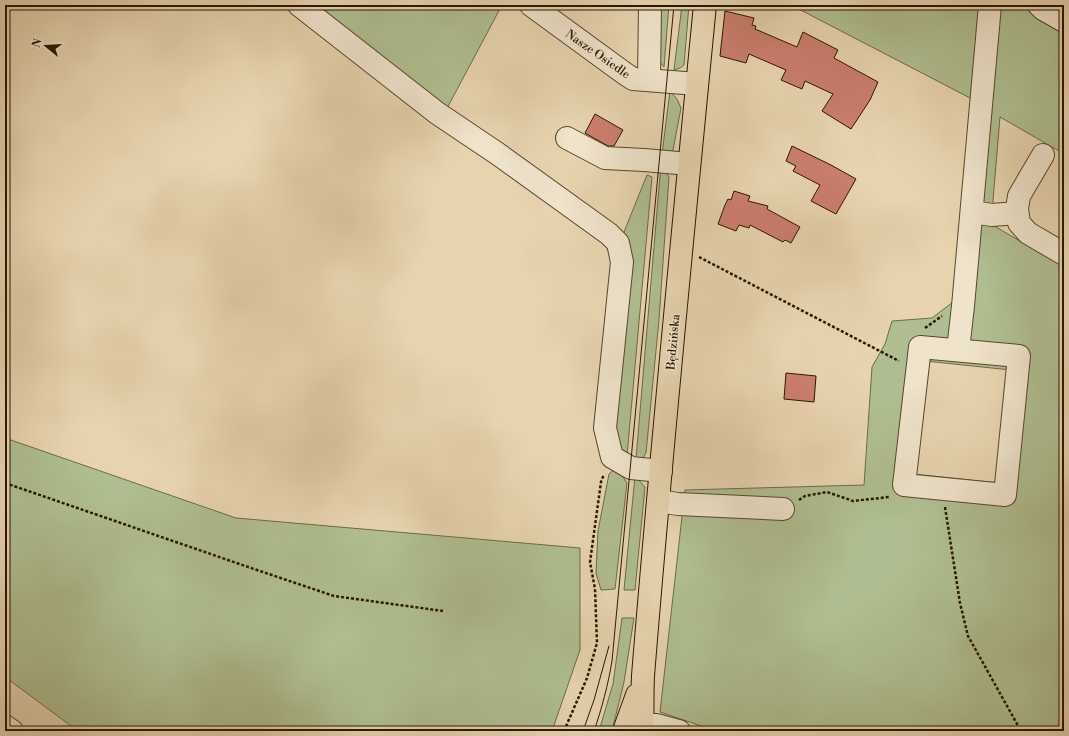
<svg xmlns="http://www.w3.org/2000/svg" width="1069" height="736" font-family="'Libre Bodoni',serif">
  <rect width="100%" height="100%" fill="#e7d4af"/>
  <filter id="stains"><feTurbulence type="fractalNoise" baseFrequency=".005" numOctaves="4"/><feColorMatrix values="0 0 0 0 .2 0 0 0 0 .09 0 0 0 0 .02 0 0 0 .5 -.17"/></filter>
  <radialGradient id="worn" r=".72"><stop offset=".6" stop-color="#630" stop-opacity="0"/><stop offset="1" stop-color="#630" stop-opacity=".3"/></radialGradient>
  <g fill="#afbe90" stroke="#6c6a48" fill-rule="evenodd">
    <path d="M315 5H502L446 110Z"/>
    <path d="M655 5H669L664 67 658 60Z"/>
    <path d="M682 5H689L684 65 680 68 674 70Z"/>
    <path d="M791 5H1064V154L1000 117 991 224 1064 267V731H716L660 712 685 490 864 485 872 367 885 344 892 321 932 318 953 302 974 100ZM925 361 1011 370 999 483 913 474Z"/>
    <path d="M670 91 677 99 681 108 673 150 670 155 662 154Z"/>
    <path d="M661 164 669 177 659 320 646 453 643 458 636 459Z"/>
    <path d="M647 175 652 177 627 456 620 450 615 437 629 255 624 232Z"/>
    <path d="M5 438 236 518 580 548V650L552 731H78L5 677Z"/>
    <path d="M613 470 621 474 627 483 615 589 601 590 596 573 598 531 609 474Z"/>
    <path d="M635 476 645 487 635 590H624Z"/>
    <path d="M622 618H634L624 682 612 731H599L613 684Z"/>
  </g>
  <g fill="#cb7e6e" stroke="#281701">
    <path d="M725 11 754 18 752 25 756 26 755 29 797 47 803 32 838 50 834 58 878 82 870 100 851 129 822 111 833 94 805 81 802 89 781 80 786 70 749 54 746 63 720 56Z"/>
    <path d="M595 114 623 130 614 146H608L585 133Z"/>
    <path d="M792 146 831 165 856 179 836 214 811 201 820 185 793 171 796 166 786 161Z"/>
    <path d="M734 191 750 196 748 201 768 206 767 209 800 227 791 243 785 240 783 242 750 225 749 228 739 225 736 231 718 224 725 205 728 199 731 200Z"/>
    <path d="M786 373 816 376 814 402 784 399Z"/>
  </g>
  <g fill="none" stroke-linecap="round" stroke-linejoin="round">
    <defs>
      <g id="minor">
        <path d="M299 5 437 113 498 154 609 234 618 243 622 262 605 428 612 457 631 468 661 471"/>
        <path d="M531 5 624 73 633 79 697 84"/>
        <path d="M1039 5 1043 9 1064 21"/>
        <path d="M649 80 650 5"/>
        <path d="M567 138 605 158 644 160 689 164"/>
        <path d="M1043 155 1019 196 1017 209 1019 223 1028 233 1064 254"/>
        <path d="M972 212 992 215 1017 213"/>
        <path d="M920 347 1019 356 1005 495 904 485Z"/>
        <path d="M958 350 963 306 990 5"/>
        <path d="M658 501 678 504 783 509"/>
        <path d="M642 725H657L679 731"/>
        <path d="M5 726 12 731"/>
      </g>
      <g id="major">
        <path d="M624 731 637 695"/>
        <path d="M642 731C643 713 642 694 643 676 661 452 683 229 705 5"/>
      </g>
    </defs>
    <use href="#minor" stroke="#58462c" stroke-width="24"/>
    <use href="#major" stroke="#281701" stroke-width="24"/>
    <g stroke="#281701" stroke-width="2.5" stroke-dasharray="3 2" stroke-linecap="butt">
      <path d="M699 257 899 361"/>
      <path d="M925 328 942 316"/>
      <path d="M5 483 254 569 334 596 443 611"/>
      <path d="M799 500 805 496 827 492 853 501 889 497"/>
      <path d="M945 507 960 603 968 636 1021 731"/>
      <path d="M564 731 587 678 597 643 595 589 590 562 601 482 604 474"/>
    </g>
    <use href="#minor" stroke="#efe3cb" stroke-width="22"/>
    <use href="#major" stroke="#e7d4af" stroke-width="22"/>
    <g stroke="#281701" stroke-width="1">
      <path d="M583 731 594 700 609 646"/>
      <path d="M594 731C602 708 608 685 612 661L674 5"/>
    </g>
  </g>
  <g text-anchor="middle" stroke-width="3" stroke-linejoin="round" paint-order="stroke">
    <g font-size="12" fill="#281701" stroke="#efe3cb">
      <text transform="translate(598 54) rotate(35)" y="4">Nasze Osiedle</text>
      <text transform="translate(673 342) rotate(-85)" y="4">Będzińska</text>
    </g>
  </g>
  <rect width="1069" height="736" fill="none" stroke="#e7d4af" stroke-width="20"/>
  <rect x="6" y="6" width="1057" height="724" fill="none" stroke="#281701" stroke-width="2"/>
  <rect x="10" y="10" width="1049" height="716" fill="none" stroke="#281701"/>
  <g transform="translate(46 46) rotate(288)" stroke="#efe3cb" stroke-width="3" paint-order="stroke">
  <path d="M0-3L7 15L0 10L-7 15Z" fill="#281701"/>
  <text y="-6" font-size="11" font-weight="bold" text-anchor="middle" fill="#281701">N</text>
  </g>
  <rect width="100%" height="100%" filter="url(#stains)"/>
  <rect width="100%" height="100%" fill="url(#worn)"/>
</svg>
